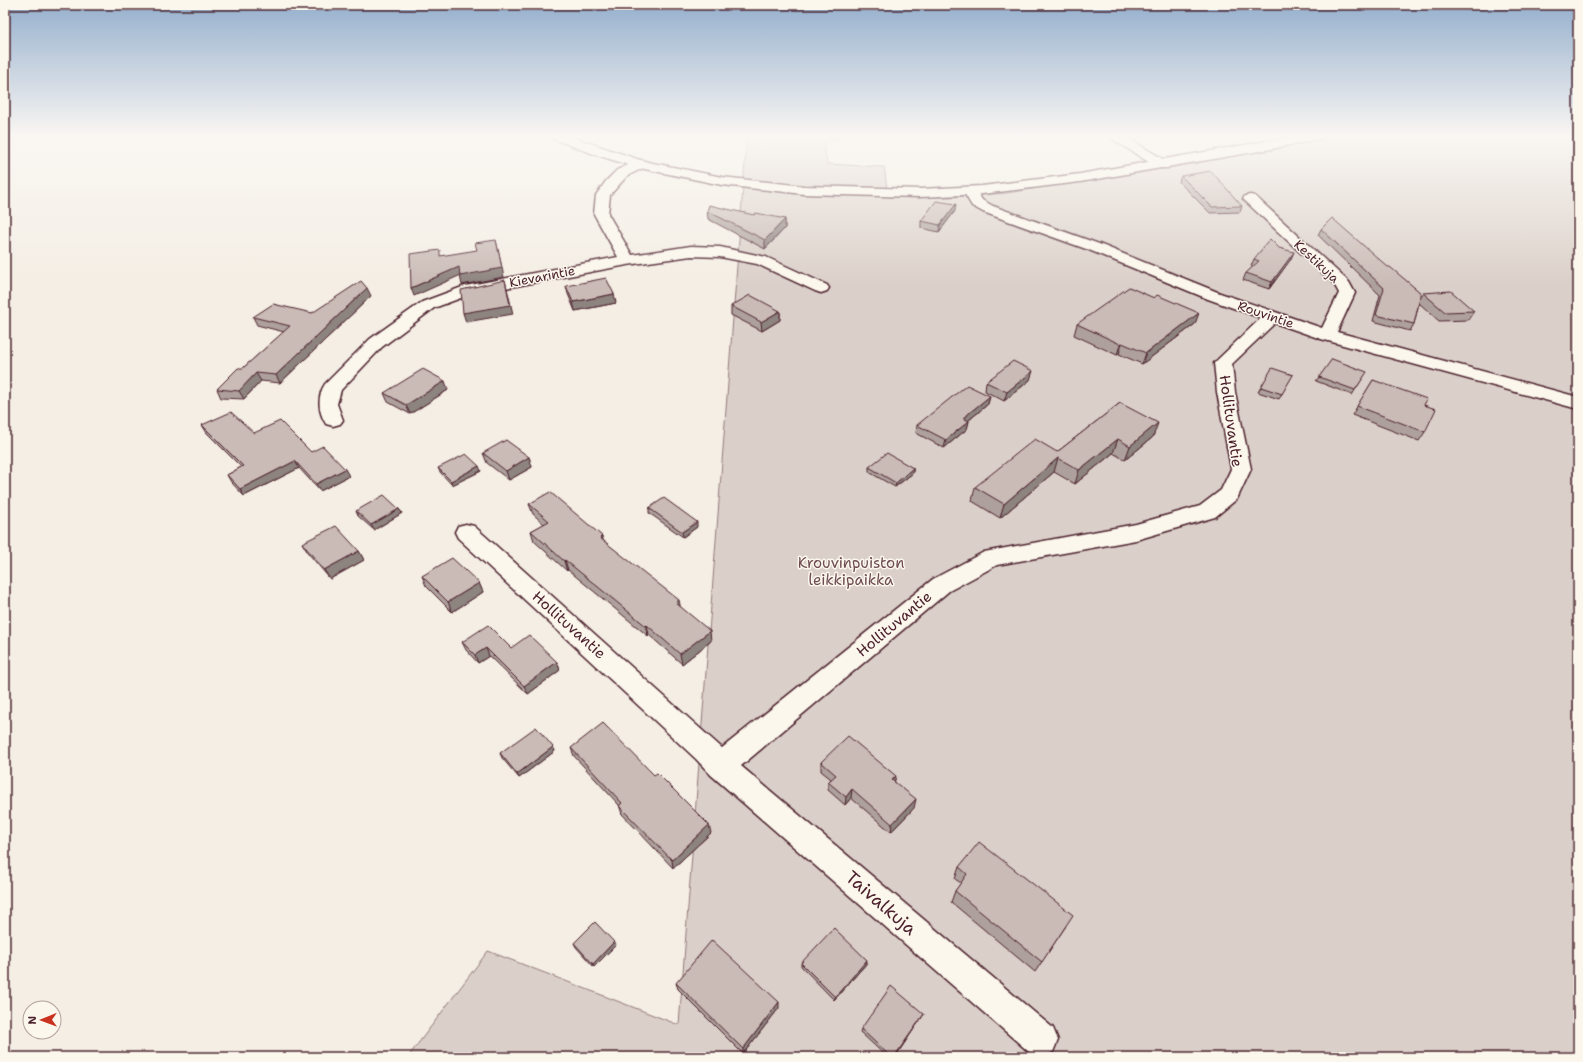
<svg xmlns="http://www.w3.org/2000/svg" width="1583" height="1062" font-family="'Shantell Sans',sans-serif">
  <rect width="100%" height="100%" fill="#f4eee4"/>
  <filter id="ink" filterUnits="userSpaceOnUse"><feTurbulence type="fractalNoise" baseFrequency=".025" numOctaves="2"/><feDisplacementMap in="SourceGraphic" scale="8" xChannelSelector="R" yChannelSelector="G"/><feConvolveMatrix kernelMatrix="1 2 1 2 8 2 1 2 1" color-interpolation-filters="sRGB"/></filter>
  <g filter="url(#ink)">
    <path fill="#dbd0c9" stroke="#92787a" d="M747 135H854L823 143 827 164 884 167C886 177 886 187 888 197H953L1008 193 1282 148 1338 135H1578V1057H408L488 951 679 1025Z"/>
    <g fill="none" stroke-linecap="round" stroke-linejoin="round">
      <defs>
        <g id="street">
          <path d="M1109 135H1123L1168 162 1170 165 1168 168H1158L1111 138Z"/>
          <path d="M640 160 645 161 647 164 645 167 627 176 610 195 608 214 632 255 691 246 720 247 766 257 827 285 829 288 827 291 821 293 815 291 757 264 720 257 691 256 627 265 469 295 434 308 382 347 341 390 337 404 343 420 340 424 333 426 326 424C318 412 317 396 325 384L370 339 422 302 465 286 618 257 594 214 596 195 606 181 617 170Z"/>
          <path d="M970 187 975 188 982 200 993 206 1099 244 1220 293 1322 328 1339 293 1334 284 1243 199 1245 196 1250 195 1255 196 1349 282 1355 293 1337 332 1578 397V409L1321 339 1275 323 1232 364 1235 392 1251 469 1237 499 1215 517 1136 540 997 565 949 591 741 766 1053 1028 1058 1040 1053 1052 1042 1057 1029 1052 711 775 696 759 458 538 455 532 458 526 466 524 474 526 722 748 933 579 984 552 1136 524 1200 506 1221 490 1231 469 1217 392 1214 363 1261 318 1208 299 1089 250 983 212 972 206 963 191 965 188Z"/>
        </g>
        <path id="secondary" d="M549 135H566L643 161 722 177 804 186 920 189 982 186 1080 174 1301 135H1324L1322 138 1271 149 1080 182 982 194 920 197 804 194 722 185 635 167 594 154 551 138Z"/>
      </defs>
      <use href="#street" stroke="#4a1f2b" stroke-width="3"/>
      <use href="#secondary" stroke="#4a1f2b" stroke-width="3"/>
      <use href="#street" fill="#fbf7ec" fill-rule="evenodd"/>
      <use href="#secondary" fill="#fbf7ec" fill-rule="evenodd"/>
    </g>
    <g fill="#aea19d" stroke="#4a1f2b">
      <path d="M1181 176 1242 206 1240 212 1210 213 1179 182Z"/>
      <path d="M707 211 785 219V228L765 249 708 219Z"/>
      <path d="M955 211 939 232 921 228V221Z"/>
      <path d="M1321 229 1420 298 1423 293 1474 311 1468 320 1439 321 1419 303 1414 324 1410 331 1373 321 1380 295 1318 235Z"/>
      <path d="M1254 259H1291L1269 289 1243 280 1246 273 1253 267 1251 266Z"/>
      <path d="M566 286 616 303 575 311 568 294Z"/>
      <path d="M371 296 280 383 261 381 244 399 221 398 217 389 243 368 284 332 257 325 253 317 312 313Z"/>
      <path d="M731 306 780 311V320L762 331 731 315Z"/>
      <path d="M1077 324H1195L1142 364 1119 354 1117 355 1074 335Z"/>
      <path d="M1364 376 1352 395 1316 381 1319 377Z"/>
      <path d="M1290 379 1279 399 1258 392 1261 387Z"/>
      <path d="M1030 380 1004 401 985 391 986 382Z"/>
      <path d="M1373 380 1424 405 1425 432 1419 441 1352 415Z"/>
      <path d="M448 390 410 414 388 402 384 393Z"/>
      <path d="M990 396 988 404 968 421H969L967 429 944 448 916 433 917 425Z"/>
      <path d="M1120 403 1153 437 1125 460 1113 453 1075 484 1054 472 1000 518 972 501 975 487 1057 452Z"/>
      <path d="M202 425 254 433 311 452 349 476 320 491 299 468 244 496 231 482 227 475 241 467 207 433Z"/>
      <path d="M483 453 529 457 532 467 509 480 487 463Z"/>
      <path d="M869 467 913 468V473L895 487 869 472Z"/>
      <path d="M438 468 481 471 452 485 440 472Z"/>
      <path d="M529 504 604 541 680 607 711 641 682 664 649 635 648 636 568 570 567 571 534 541 531 531 544 524 533 514Z"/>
      <path d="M649 508 697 527 683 537 649 513Z"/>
      <path d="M399 509 402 513 374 530 358 516 356 511Z"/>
      <path d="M302 543 359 551 364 560 330 579 308 553Z"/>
      <path d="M422 576 479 583 483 592 452 612 426 586Z"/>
      <path d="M462 642 511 648 557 662 560 670 528 694 489 656 478 663 466 650Z"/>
      <path d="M553 747 555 751 519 778 502 758 500 753Z"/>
      <path d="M571 748 711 833 673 868 622 814 619 805 574 756Z"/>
      <path d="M821 762 895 782 914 808 891 832 851 798 845 805 828 790V782L831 779 821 771Z"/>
      <path d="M959 867 1066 926 1035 972 951 902 955 891 961 883 955 879Z"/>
      <path d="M614 942 616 945 594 967 576 947 574 943Z"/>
      <path d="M801 963 866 964 834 1000 801 966Z"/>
      <path d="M676 983 779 1008 743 1054 678 989Z"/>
      <path d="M924 1014 922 1017 895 1057H887L860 1032 861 1029Z"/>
    </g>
    <g fill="#8d837f" stroke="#4a1f2b">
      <path d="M956 204 955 211 939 232 940 225Z"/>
      <path d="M785 219V228L765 249V240Z"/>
      <path d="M496 240 504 277 462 285 460 276Z"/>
      <path d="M1294 252 1291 259 1269 289 1272 282Z"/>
      <path d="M459 267 461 275 414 296 411 288Z"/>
      <path d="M505 280 513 314 466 322 463 313Z"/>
      <path d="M367 288 371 296 280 383 276 375Z"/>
      <path d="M614 294 616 303 575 311 573 302Z"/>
      <path d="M780 311V320L762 331 761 322Z"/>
      <path d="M1199 313 1195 324 1142 364 1146 353Z"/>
      <path d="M1122 343 1119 354 1117 355 1120 344Z"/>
      <path d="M1033 371 1030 380 1004 401 1007 392Z"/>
      <path d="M256 373 261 381 244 399 239 391Z"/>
      <path d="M445 381 448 390 410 414 406 405Z"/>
      <path d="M990 396 988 404 962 426 963 418Z"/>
      <path d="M969 421 967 429 944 448 946 440Z"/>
      <path d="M1158 423 1153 437 1125 460 1130 446Z"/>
      <path d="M1118 439 1113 453 1075 484 1079 470Z"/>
      <path d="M529 457 532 467 509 480 506 471Z"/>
      <path d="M1058 458 1054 472 1000 518 1004 504Z"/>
      <path d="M295 461 299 468 244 496 240 489Z"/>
      <path d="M479 466 481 471 452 485 451 481Z"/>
      <path d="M913 468V473L895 487 896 483Z"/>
      <path d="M345 469 349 476 320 491 316 484Z"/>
      <path d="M399 509 402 513 374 530 371 525Z"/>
      <path d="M697 522V527L683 537 682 532Z"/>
      <path d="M602 536 605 546 600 538Z"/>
      <path d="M359 551 364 560 330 579 324 570Z"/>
      <path d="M565 560 568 570 567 571 564 561Z"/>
      <path d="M479 583 483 592 452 612 448 602Z"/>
      <path d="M679 600 681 610 676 603Z"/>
      <path d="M647 625 649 635 648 636 646 626Z"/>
      <path d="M710 631 711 641 682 664 680 654Z"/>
      <path d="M486 648 489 656 478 663 475 655Z"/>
      <path d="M557 662 560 670 528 694 524 686Z"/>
      <path d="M553 747 555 751 519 778 517 774Z"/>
      <path d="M896 776 894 784 892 780Z"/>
      <path d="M852 789 851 798 845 805 846 797Z"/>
      <path d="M916 799 914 808 891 832 892 824Z"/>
      <path d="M709 825 711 833 673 868 672 860Z"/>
      <path d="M614 942 616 945 594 967 593 964Z"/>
      <path d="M867 960 866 964 834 1000 835 997Z"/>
      <path d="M779 1002V1008L743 1054V1049Z"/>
      <path d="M924 1014 922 1017 895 1057H894Z"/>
    </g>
    <g fill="#cabbb6" stroke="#4a1f2b">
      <path d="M1211 171 1242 206 1212 207 1181 176Z"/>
      <path d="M936 201 956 204 940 225 921 221Z"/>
      <path d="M709 205 754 215 756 213 785 219 765 240 707 211Z"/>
      <path d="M1332 218 1388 267H1390L1421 293 1414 324 1376 315 1384 288 1321 229Z"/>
      <path d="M1270 239 1279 248 1294 252 1272 282 1246 273 1259 261 1254 259Z"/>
      <path d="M496 240 502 268 460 276 459 267 411 288 410 254 440 250V256L477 250 475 243Z"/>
      <path d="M606 278 614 294 573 302 566 286Z"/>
      <path d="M505 280 510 305 463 313 461 290Z"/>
      <path d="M361 281 367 288 276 375 256 373 239 391 217 389 238 368H243L290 326 253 317 273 304 312 313Z"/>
      <path d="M1129 287 1154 298 1157 295 1199 313 1146 353 1122 343 1120 344 1077 324Z"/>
      <path d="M1451 291 1474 311 1445 312 1423 293Z"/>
      <path d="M750 295 780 311 761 322 731 306Z"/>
      <path d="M1332 359 1367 372 1355 390 1319 377Z"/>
      <path d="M1013 361 1033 371 1007 392 986 382Z"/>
      <path d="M1272 368 1293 375 1282 394 1261 387Z"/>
      <path d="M423 369 445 381 406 405 384 393Z"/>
      <path d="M1373 380 1427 399 1424 405 1436 409 1425 432 1357 406Z"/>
      <path d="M967 385 990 396 963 418 969 421 946 440 917 425Z"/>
      <path d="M1120 403 1158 423 1130 446 1118 439 1079 470 1058 458 1004 504 975 487 1035 439 1057 452Z"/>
      <path d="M231 412 254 433 280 421 311 452 323 446 345 469 316 484 295 461 240 489 227 475 243 466 202 425Z"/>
      <path d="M506 440 529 457 506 471 483 453Z"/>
      <path d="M887 453 913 468 896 483 869 467Z"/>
      <path d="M466 454 479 466 451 481 438 468Z"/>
      <path d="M550 492 602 536 600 538 679 600 676 603 710 631 680 654 647 625 646 626 565 560 564 561 531 531 549 521 529 504Z"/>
      <path d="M384 495 399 509 371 525 356 511Z"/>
      <path d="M664 498 697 522 682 532 649 508Z"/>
      <path d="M336 526 359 551 324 570 302 543Z"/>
      <path d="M452 558 479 583 448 602 422 576Z"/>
      <path d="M488 625 511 648 529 635 557 662 524 686 486 648 475 655 462 642Z"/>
      <path d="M603 723 654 775 657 773 709 825 672 860 619 806 622 803 571 748Z"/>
      <path d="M536 727 553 747 517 774 500 753Z"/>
      <path d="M848 736 896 776 892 780 916 799 892 824 852 789 846 797 828 782 836 775 821 762Z"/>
      <path d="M979 842 1073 915 1042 962 955 891 967 874 959 867Z"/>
      <path d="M595 922 614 942 593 964 574 943Z"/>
      <path d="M834 928 867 960 835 997 801 963Z"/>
      <path d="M712 940 779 1002 743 1049 676 983Z"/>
      <path d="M891 986 924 1014 894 1057H891L861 1029Z"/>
    </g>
  </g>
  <linearGradient id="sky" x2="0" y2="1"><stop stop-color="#95afcd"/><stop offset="0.48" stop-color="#faf7f3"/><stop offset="1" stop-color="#faf7f3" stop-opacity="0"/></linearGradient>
  <rect width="1583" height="284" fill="url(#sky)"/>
  <g text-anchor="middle" stroke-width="3" stroke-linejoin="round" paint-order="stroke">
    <g font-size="13" fill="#4a1f2b" stroke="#fbf7ec">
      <text transform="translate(1317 261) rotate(43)" y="5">Kestikuja</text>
      <text transform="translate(542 276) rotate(-11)" y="5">Kievarintie</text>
      <text transform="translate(1266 314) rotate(19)" y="5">Rouvintie</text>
    </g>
    <g font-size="15" fill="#4a1f2b" stroke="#fbf7ec">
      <text transform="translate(1231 421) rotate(82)" y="5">Hollituvantie</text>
      <text transform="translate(894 624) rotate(-40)" y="5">Hollituvantie</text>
      <text transform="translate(569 625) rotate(42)" y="5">Hollituvantie</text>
    </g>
    <g font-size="15" fill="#6e4b52" stroke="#fbf7ec">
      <text x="851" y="568">Krouvinpuiston<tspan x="851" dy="17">leikkipaikka</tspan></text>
    </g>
    <g font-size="18" fill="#4a1f2b" stroke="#fbf7ec">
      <text transform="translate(881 903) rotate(41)" y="6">Taivalkuja</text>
    </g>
  </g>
  <rect width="1583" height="1062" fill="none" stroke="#fbf7ec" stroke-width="20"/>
  <rect x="10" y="10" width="1563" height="1042" fill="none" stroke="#4a1f2b" stroke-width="1.5" filter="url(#ink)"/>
  <g transform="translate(42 1020) rotate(269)"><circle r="19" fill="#fbf7ec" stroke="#b4a19f"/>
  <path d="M0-3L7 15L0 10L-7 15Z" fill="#c8321e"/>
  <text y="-6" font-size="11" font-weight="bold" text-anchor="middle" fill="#4a1f2b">N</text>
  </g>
</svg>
